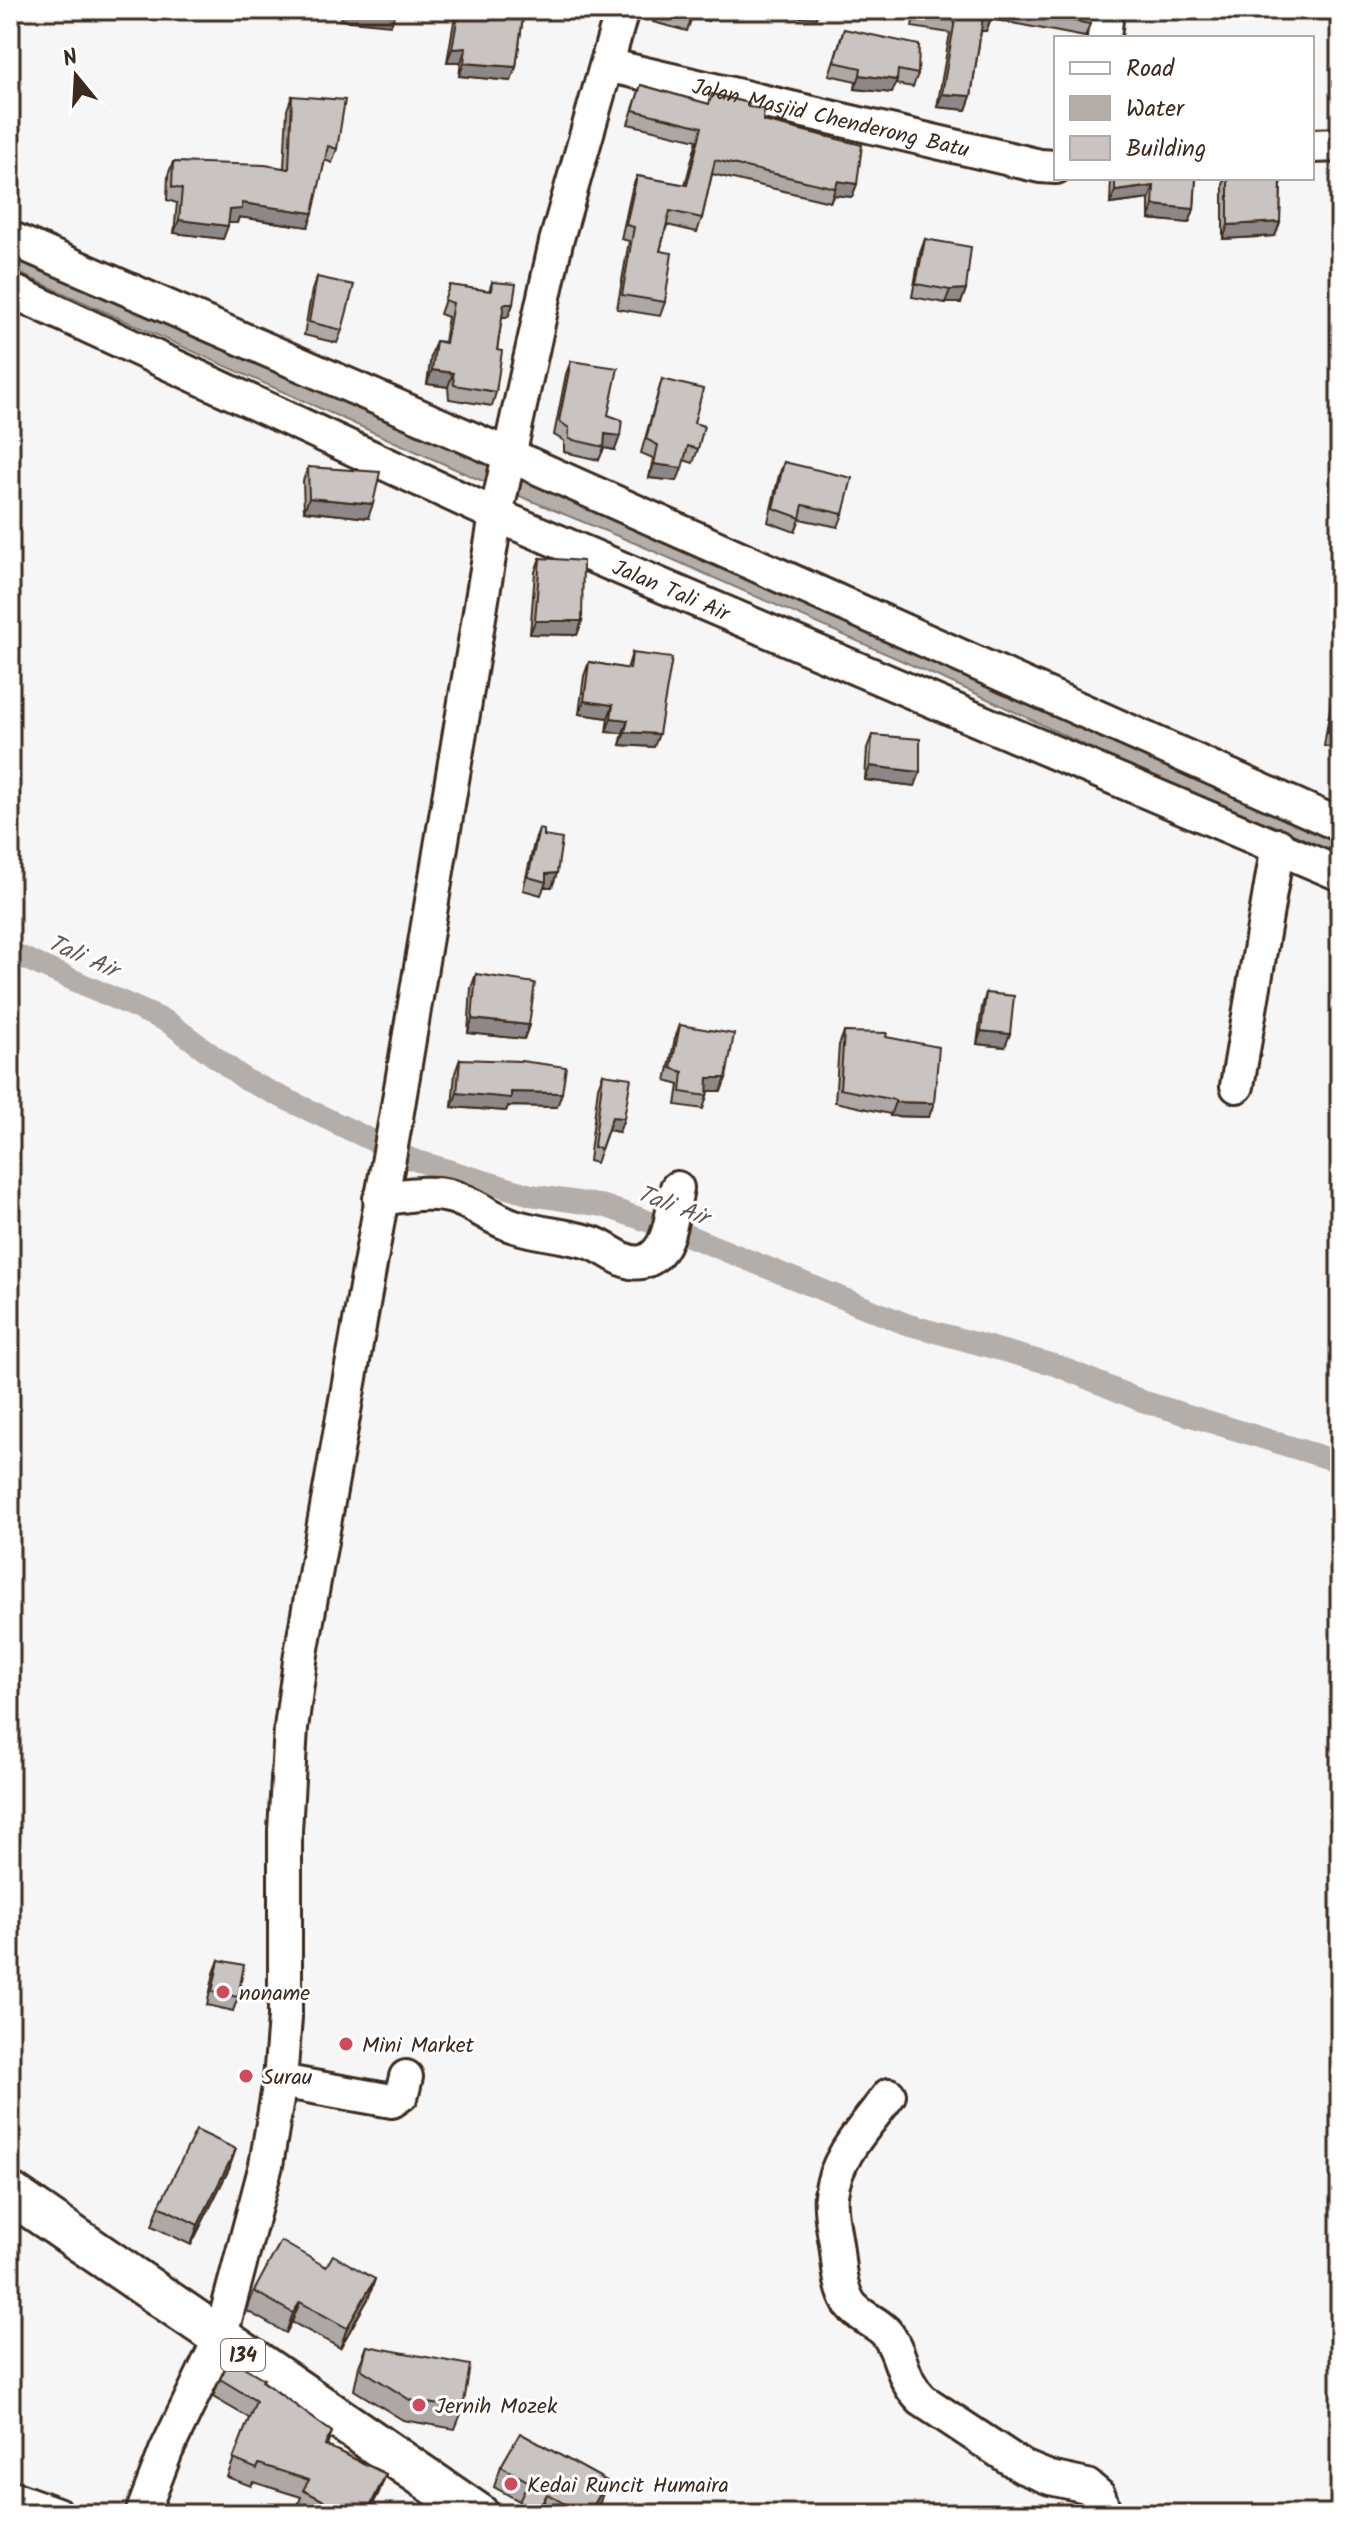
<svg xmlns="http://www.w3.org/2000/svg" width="1350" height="2524" font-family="Kalam,sans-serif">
  <rect width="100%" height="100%" fill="#f7f6f6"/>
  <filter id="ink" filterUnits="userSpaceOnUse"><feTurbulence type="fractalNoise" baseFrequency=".0125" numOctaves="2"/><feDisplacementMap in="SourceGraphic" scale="16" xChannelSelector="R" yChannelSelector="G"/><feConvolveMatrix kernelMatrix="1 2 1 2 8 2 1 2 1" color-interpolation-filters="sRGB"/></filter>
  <g filter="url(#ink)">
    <path fill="#b4aeaa" stroke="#847972" stroke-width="2" d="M10 251 161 317 252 363 373 411 1340 836V861L1137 770 975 693 642 546 473 477 10 269Z"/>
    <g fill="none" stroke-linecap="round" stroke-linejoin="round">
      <path stroke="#b4aeaa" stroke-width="22" d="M10 952 168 1022 246 1080 411 1159 531 1195 604 1206 679 1232 906 1324 1058 1366 1142 1401 1340 1462"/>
      <defs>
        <g id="minor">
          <path d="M1104 38 1107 10"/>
          <path id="s1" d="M607 65 1040 166 1056 167"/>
          <path d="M1312 146 1340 145"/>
          <path d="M10 238 509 455 1340 825"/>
          <path id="s2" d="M10 290 496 515 1340 874"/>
          <path d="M1237 1086 1278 845"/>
          <path d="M380 1199C404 1196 429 1190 453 1197 474 1203 492 1219 514 1226 539 1234 566 1235 592 1243 608 1248 624 1266 642 1262 671 1255 672 1211 677 1188"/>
          <path d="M280 2081 392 2101 402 2094 406 2077"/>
          <path d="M889 2095C867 2125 835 2157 831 2195 829 2213 835 2233 837 2251 839 2268 840 2289 850 2304 860 2318 879 2322 888 2335 904 2358 900 2378 922 2400L1023 2467 1050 2478 1087 2486 1099 2496 1105 2514"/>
          <path d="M10 2497 57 2514"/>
          <path d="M142 2514 166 2451 220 2339 266 2165 280 2081 285 2017V1831L291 1728 301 1654 396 1118 496 515 556 242 622 10"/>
        </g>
        <path id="major" d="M10 2193 478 2514"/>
      </defs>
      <use href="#minor" stroke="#3b2a1e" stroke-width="38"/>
      <use href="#major" stroke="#3b2a1e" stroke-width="46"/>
      <use href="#minor" stroke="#fff" stroke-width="32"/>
      <use href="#major" stroke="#fff" stroke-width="40"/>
    </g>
    <g fill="#ada8a6" stroke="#3b2a1e" stroke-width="2">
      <path d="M456 10H524L516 67 511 81 459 76 461 62H447Z"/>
      <path d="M657 10H712L708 21 692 17 687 31 653 22Z"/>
      <path d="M915 10H1092L1090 24 1085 37 991 19 986 31H981L971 96 966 110 937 107 950 33 912 27Z"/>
      <path d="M844 29 918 74 913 87 895 84 892 93 855 89 856 81 829 75Z"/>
      <path d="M641 85 709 104 748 107 763 121 857 184 852 197 834 195 830 202 712 174 702 218 697 232 667 225 660 251 665 302 660 316 617 309 629 241 621 239 632 189 637 176 685 185 697 140 628 124Z"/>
      <path d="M292 96 337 149 332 163 325 160 308 227 239 217 237 223H228L223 239 174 233 177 203 167 200 168 175 173 162 284 168 287 110Z"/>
      <path d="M1111 178H1196L1194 209 1189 223 1149 219V199L1110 204Z"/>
      <path d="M1225 178H1281L1280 222 1275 236 1223 239V185Z"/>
      <path d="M925 239 966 289 961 303H945L912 297 920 253Z"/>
      <path d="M317 277 342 330 337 343 304 335 312 290Z"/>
      <path d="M492 282 513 304 508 317H502L497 350 496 392 492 406 449 399 448 387 427 384 431 355 436 341 444 342 448 317 440 314 450 285 489 291Z"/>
      <path d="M571 361 608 415 615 450 604 448 599 460 564 452V441L554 435 566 374Z"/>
      <path d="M662 379 694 423 698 449 693 463 684 460 677 481 649 478 653 458 641 453Z"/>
      <path d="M784 462 843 514 838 527 800 519 795 532 768 522 779 475Z"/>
      <path d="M308 467 368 518 304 511 303 481Z"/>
      <path d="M540 558 582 621 577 635 530 634 535 572Z"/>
      <path d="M632 653 654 747 620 745 623 733 606 732 608 718 579 714 584 676 589 662 627 669Z"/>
      <path d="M1336 688 1340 689V750L1324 746 1331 702Z"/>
      <path d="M872 735 920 772 915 786 865 780 867 748Z"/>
      <path d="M539 829 544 836 557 873 552 887H544L541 895 523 890 534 843Z"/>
      <path d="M476 974 529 1025 524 1039 468 1033 471 988Z"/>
      <path d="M986 993 1005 1047 977 1044 982 1007Z"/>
      <path d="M680 1025 726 1078 721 1091H708L707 1096 703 1109 676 1105 679 1085 666 1081 675 1038Z"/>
      <path d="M844 1032 886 1037 929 1117 890 1116V1114L835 1102 839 1045Z"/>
      <path d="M460 1059 557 1107 508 1106 506 1111 452 1107 455 1073Z"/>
      <path d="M603 1074 624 1118 619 1132 608 1130 596 1163 589 1161 598 1087Z"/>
      <path d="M219 1960 238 1997 233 2011 207 2005 214 1973Z"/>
      <path d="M229 2169 191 2245 152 2226 159 2206Z"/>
      <path d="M326 2267 375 2279 368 2299 340 2348 292 2322 286 2333 247 2311 254 2291Z"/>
      <path d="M367 2346 463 2409 455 2429 403 2420 354 2390 359 2366Z"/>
      <path d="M220 2379 263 2381 332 2432 327 2446 386 2474 379 2492 368 2514H309L297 2508 301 2497 253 2482 251 2486 227 2477 249 2418 213 2397Z"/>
      <path d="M501 2466 600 2502 593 2514H513L519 2501 494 2487Z"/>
    </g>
    <g fill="#8d8887" stroke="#3b2a1e" stroke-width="2">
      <path d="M343 10H383L396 11 391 25 340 20Z"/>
      <path d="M793 10H819L816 18 791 17Z"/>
      <path d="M983 17 991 18 986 31H979Z"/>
      <path d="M466 48 461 62H447L452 49Z"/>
      <path d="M464 63 516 67 511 81 459 76Z"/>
      <path d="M860 75 897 80 892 93 855 89Z"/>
      <path d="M942 94 971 96 966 110 937 107Z"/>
      <path d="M838 181 857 184 852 197 834 195 830 202Z"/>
      <path d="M1154 186 1149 199 1110 204 1115 191Z"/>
      <path d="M242 203 313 213 308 227 239 217 237 223H225L230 210Z"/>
      <path d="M1153 205 1194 209 1189 223 1149 219Z"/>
      <path d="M179 220 228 226 223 239 174 233Z"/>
      <path d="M1280 222 1275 236 1223 239 1228 225Z"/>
      <path d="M966 289 961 303H945L950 290Z"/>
      <path d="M504 304H513L508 317H499Z"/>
      <path d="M432 370 453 373 448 387 427 384Z"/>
      <path d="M605 434 620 436 615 450 604 448Z"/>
      <path d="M654 464 682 468 677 481 649 478Z"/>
      <path d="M309 498 373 504 368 518 304 511Z"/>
      <path d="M535 621H582L577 635 530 634Z"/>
      <path d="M584 701 613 705 608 718 579 714Z"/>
      <path d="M611 718 628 720 623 733 606 732Z"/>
      <path d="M625 732 659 734 654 747 620 745Z"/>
      <path d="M870 766 920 772 915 786 865 780Z"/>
      <path d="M557 873 552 887H544L546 882V874Z"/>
      <path d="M472 1019 529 1025 524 1039 468 1033Z"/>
      <path d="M981 1031 1010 1034 1005 1047 977 1044Z"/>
      <path d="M708 1078H726L721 1091H703Z"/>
      <path d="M511 1092 562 1093 557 1107 508 1106 506 1111 452 1107 457 1093Z"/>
      <path d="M895 1102 934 1103 929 1117 890 1116Z"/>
      <path d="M612 1117 624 1118 619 1132 608 1130Z"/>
      <path d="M236 2149 229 2169 191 2245 198 2225Z"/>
      <path d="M375 2279 368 2299 340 2348 347 2328Z"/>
      <path d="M300 2302 292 2322 286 2333 293 2313Z"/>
      <path d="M386 2474 379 2492 368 2514H366Z"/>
      <path d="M607 2481 600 2502 593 2514H589Z"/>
      <path d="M547 2494 540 2514H536Z"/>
    </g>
    <g fill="#c9c3c1" stroke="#3b2a1e" stroke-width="2">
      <path d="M459 10H524L516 67 464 63 466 48 452 49Z"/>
      <path d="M663 10H694L692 17Z"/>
      <path d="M917 10H992L991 18 983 17 971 96 942 94 955 20 917 14Z"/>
      <path d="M1018 10H1092L1090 24Z"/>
      <path d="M844 29 919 45 918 74 898 70 897 80 860 75 861 68 834 62Z"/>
      <path d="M641 85 709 104 712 94 749 103 748 107 764 109 763 121 862 145 857 184 838 181 835 188 715 160 702 218 670 211 660 251 672 253 665 302 622 295 634 227 626 225 637 176 687 185 702 127 633 110Z"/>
      <path d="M292 96 345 100 337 149 328 146 313 213 242 203V209L230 210 228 226 179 220 182 189 172 187 173 162 265 165 289 169Z"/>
      <path d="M1115 178H1196L1194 209 1153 205 1154 186 1115 191Z"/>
      <path d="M1228 178H1281L1280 222 1228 225Z"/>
      <path d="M925 239 971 247 966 289 950 290 916 284Z"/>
      <path d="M317 277 354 285 342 330 309 322Z"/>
      <path d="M492 282 516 284 513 304H504L497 350 502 351 496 392 454 385 453 373 432 370 436 341 446 343 453 303 444 300 450 285 491 291Z"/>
      <path d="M571 361 618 368 608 415 622 420 620 436 605 434 604 447 569 439V428L559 421Z"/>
      <path d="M662 379 703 389 694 423 704 426 698 449 688 446 682 468 654 464 658 445 646 439Z"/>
      <path d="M784 462 852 478 843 514 803 505 800 518 773 508Z"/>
      <path d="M308 467 380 472 373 504 309 498Z"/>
      <path d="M540 558 583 561 582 621H535Z"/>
      <path d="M632 653 672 658 659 734 625 732 628 720 611 718 613 705 584 701 589 662 630 669Z"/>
      <path d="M1336 688 1340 689V735L1328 733Z"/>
      <path d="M872 735 920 739V772L870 766Z"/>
      <path d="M539 829 544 830V836L562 839 557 873 546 874V882L528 877Z"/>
      <path d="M476 974 535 983 529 1025 472 1019Z"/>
      <path d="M986 993 1014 996 1010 1034 981 1031Z"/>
      <path d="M680 1025 734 1034 726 1078H708L707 1096 681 1092 683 1072 671 1068Z"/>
      <path d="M844 1032 887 1033 886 1037 939 1047 934 1103 895 1102V1100L840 1089Z"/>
      <path d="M460 1059 521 1061 566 1067 562 1093 511 1092V1098L457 1093Z"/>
      <path d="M603 1074 631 1078 624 1118 612 1117 601 1149 594 1147Z"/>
      <path d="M219 1960 244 1965 238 1997 212 1992Z"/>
      <path d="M196 2130 236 2149 198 2225 159 2206Z"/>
      <path d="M281 2241 326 2267 333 2255 375 2279 347 2328 300 2302 293 2313 254 2291Z"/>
      <path d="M367 2346 470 2365 463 2409 410 2400 361 2369Z"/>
      <path d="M230 2359 264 2379 262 2381 332 2432 325 2445 386 2474 366 2514H325L330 2504 303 2490 309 2480 259 2464 257 2469 233 2459 256 2401 220 2379Z"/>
      <path d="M520 2433 607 2481 589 2514H583L547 2494 536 2514H528L516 2507 529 2482 501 2466Z"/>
      <path d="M645 2507 660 2514H642Z"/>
    </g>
  </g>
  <g fill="#d1495b" stroke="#fff" stroke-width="3">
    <circle cx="223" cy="1992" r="8"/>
    <circle cx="346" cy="2044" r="8"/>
    <circle cx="246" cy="2076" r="8"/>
    <circle cx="419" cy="2405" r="8"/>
    <circle cx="511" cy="2484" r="8"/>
  </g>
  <g text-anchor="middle" stroke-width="6" stroke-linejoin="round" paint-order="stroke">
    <rect fill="#fff" stroke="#766a62" stroke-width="2" x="221" y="2339" width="44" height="32" rx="6"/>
    <g font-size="20" font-weight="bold" fill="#3b2a1e">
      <text x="243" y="2362">134</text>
    </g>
    <g font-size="22" fill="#3b2a1e" stroke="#fff">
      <text dy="8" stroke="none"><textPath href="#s1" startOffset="230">Jalan Masjid Chenderong Batu</textPath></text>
      <text dy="8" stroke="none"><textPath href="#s2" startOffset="726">Jalan Tali Air</textPath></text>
    </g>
    <g font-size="22" fill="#3b2a1e" stroke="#fff" text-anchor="start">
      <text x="239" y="2000">noname</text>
      <text x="362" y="2052">Mini Market</text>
      <text x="262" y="2084">Surau</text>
      <text x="435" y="2413">Jernih Mozek</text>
      <text x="527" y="2492">Kedai Runcit Humaira</text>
    </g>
    <g font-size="24" font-style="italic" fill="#65584f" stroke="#fff">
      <text transform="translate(83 956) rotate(24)" y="8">Tali Air</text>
      <text transform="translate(673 1205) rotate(21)" y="8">Tali Air</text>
    </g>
  </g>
  <rect width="1350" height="2524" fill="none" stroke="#fff" stroke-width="40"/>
  <rect x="20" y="20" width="1310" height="2484" fill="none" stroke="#3b2a1e" stroke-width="3" filter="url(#ink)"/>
  <rect x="1054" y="36" width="260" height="144" fill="#ffffff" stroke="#b1aaa5" stroke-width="2"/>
  <rect x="1070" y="62" width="40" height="12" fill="#ffffff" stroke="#b1aaa5" stroke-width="2"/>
  <text x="1126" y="76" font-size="24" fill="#3b2a1e">Road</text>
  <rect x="1070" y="96" width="40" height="24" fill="#b4aeaa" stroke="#b1aaa5" stroke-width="2"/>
  <text x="1126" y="116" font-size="24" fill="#3b2a1e">Water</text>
  <rect x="1070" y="136" width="40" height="24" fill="#c9c3c1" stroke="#b1aaa5" stroke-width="2"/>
  <text x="1126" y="156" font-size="24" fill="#3b2a1e">Building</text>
  <g transform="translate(76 76) rotate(342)" stroke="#ffffff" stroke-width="6" paint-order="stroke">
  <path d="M0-6L14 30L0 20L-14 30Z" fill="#3b2a1e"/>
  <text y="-12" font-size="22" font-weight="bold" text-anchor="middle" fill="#3b2a1e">N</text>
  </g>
</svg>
